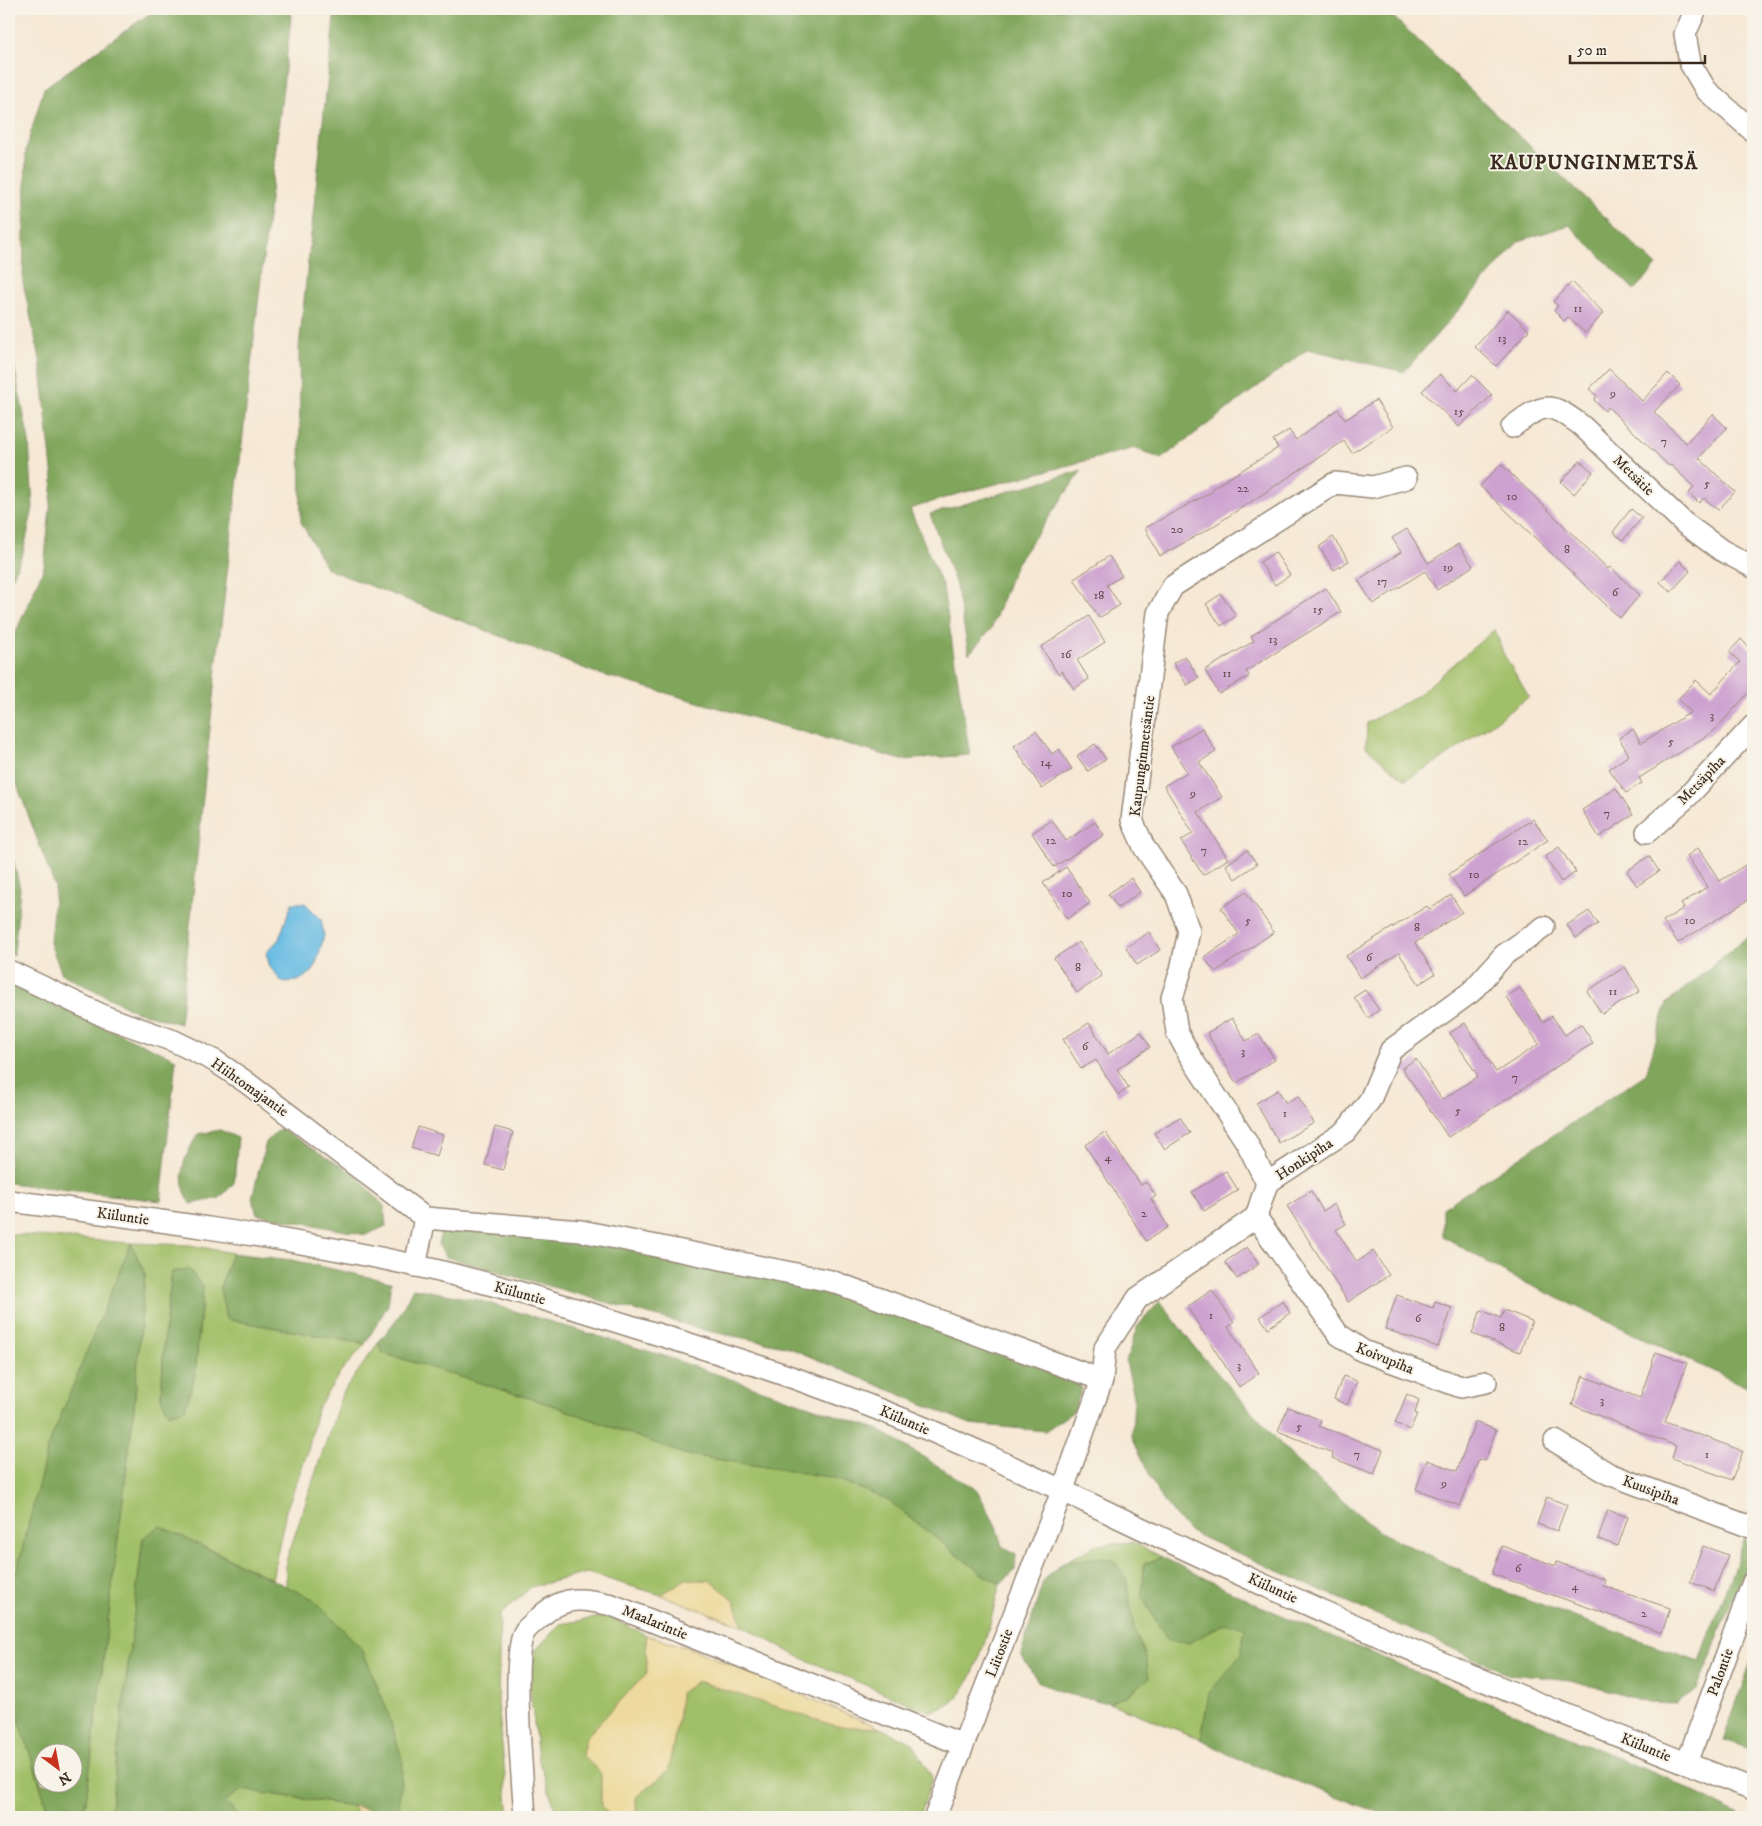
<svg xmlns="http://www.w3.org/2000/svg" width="1762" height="1826" font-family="'IM FELL DW Pica',serif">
  <rect width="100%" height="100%" fill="#f7f3e8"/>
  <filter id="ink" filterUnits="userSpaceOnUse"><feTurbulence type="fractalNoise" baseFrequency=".02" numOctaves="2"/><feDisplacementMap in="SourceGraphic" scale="10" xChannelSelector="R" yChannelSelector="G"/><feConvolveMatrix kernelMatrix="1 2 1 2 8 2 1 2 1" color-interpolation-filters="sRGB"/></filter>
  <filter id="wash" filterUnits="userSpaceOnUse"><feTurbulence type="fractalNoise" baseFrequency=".0096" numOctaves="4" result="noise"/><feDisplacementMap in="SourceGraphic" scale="20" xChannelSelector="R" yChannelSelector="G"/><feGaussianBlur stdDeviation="1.12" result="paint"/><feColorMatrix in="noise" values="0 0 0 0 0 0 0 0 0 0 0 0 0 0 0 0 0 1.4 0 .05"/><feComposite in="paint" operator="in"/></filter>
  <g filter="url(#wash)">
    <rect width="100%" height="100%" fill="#f6e8d4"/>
    <g fill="#a1bf67" stroke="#6e7442" fill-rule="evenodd">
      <path d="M1495 629 1503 653 1529 697 1444 758 1405 780 1366 747 1367 723 1418 695Z"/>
      <path d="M9 1234 131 1243 190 1245 232 1253 220 1287 226 1319 365 1344 340 1373 317 1409 308 1451 286 1511 272 1579 212 1550 143 1538 110 1817H84L134 1408 145 1274 131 1244 48 1447 9 1602ZM172 1272 203 1287 195 1375 185 1409 161 1397 165 1328Z"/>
      <path d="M378 1343 383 1353 555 1406 684 1454 835 1478 889 1501 982 1574 1000 1584C991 1618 980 1676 954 1701 948 1707 936 1709 929 1712L797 1656 743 1626 734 1600 686 1579 661 1595 587 1573 531 1587 500 1615 498 1703 509 1817H397L403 1762 387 1710 362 1649 313 1599 286 1586V1561L342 1394Z"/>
      <path d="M1132 1542 1162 1557 1144 1564 1189 1643 1225 1623 1245 1627 1241 1655 1209 1694 1201 1739 1109 1703 1128 1695 1146 1657 1134 1629 1126 1578 1060 1564 1097 1545Z"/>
      <path d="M607 1616 646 1635 647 1673 586 1737 601 1773V1806L612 1817H558L538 1758 530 1689 535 1651 560 1624Z"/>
      <path d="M697 1681 836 1725 880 1728 913 1743 932 1777 920 1817H636V1797L668 1771 679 1713 680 1692Z"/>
      <path d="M9 1687 50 1817H9Z"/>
      <path d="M242 1790 353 1806 358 1817H241L225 1801Z"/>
    </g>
    <g fill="#80a65c" stroke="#5e683d" fill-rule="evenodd">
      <path d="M156 9H292L216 669 180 1024 135 1011 62 974 50 943 55 887 9 763V648L44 567 53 479 40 359 23 283 26 149 44 88Z"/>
      <path d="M335 9H1385L1657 266 1634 290 1569 225 1519 241 1404 372 1308 349 1161 459 1135 448 954 495 910 509 943 587 970 755 902 760 596 673 327 569 301 522 299 347Z"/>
      <path d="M9 340 29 441 33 508 23 553 9 585Z"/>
      <path d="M1082 470 1016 564 991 629 969 654 956 585 930 514Z"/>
      <path d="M9 840 20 889 14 955 9 953Z"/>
      <path d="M1753 932V1390L1507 1274 1443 1236V1208L1646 1074 1667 1003Z"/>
      <path d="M9 984 176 1059 161 1201 9 1183Z"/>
      <path d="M280 1128 357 1176 384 1206 386 1226 366 1235 257 1214 252 1198 266 1142Z"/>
      <path d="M220 1130 238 1138 234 1183 220 1198 191 1204C175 1177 183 1159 198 1134Z"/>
      <path d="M455 1227 575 1237 775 1276 866 1302 1072 1376 1082 1388 1074 1411 1045 1431 970 1424 785 1346 712 1332 446 1257 438 1244 441 1232Z"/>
      <path d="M131 1243 145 1274 134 1408 84 1817H50L9 1687V1602L48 1447ZM42 1754H72V1784H42Z"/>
      <path d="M232 1253 292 1260 391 1282 388 1305 365 1344 226 1319 220 1288Z"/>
      <path d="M189 1269 203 1287 195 1375 185 1409 169 1414 161 1398 165 1328 172 1272Z"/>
      <path d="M413 1288 478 1300 661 1355 879 1430 977 1490 996 1526 1002 1546 1016 1554 1015 1571 1000 1584 982 1574 889 1501 835 1478 684 1454 555 1406 383 1353 378 1343 399 1316Z"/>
      <path d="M1160 1301 1195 1348 1296 1461 1378 1531 1509 1594 1699 1661 1745 1538 1751 1553 1697 1689 1676 1703 1648 1702 1570 1680 1510 1674 1188 1531 1158 1494 1132 1436 1134 1396 1126 1362 1137 1327Z"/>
      <path d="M160 1526 313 1599 362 1649 387 1710 403 1762 397 1817 353 1806 242 1790 225 1801 241 1817H110L143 1538Z"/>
      <path d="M1162 1557 1258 1605 1666 1778 1746 1817H1391L1235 1758 1201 1739 1209 1693 1241 1655 1245 1628 1225 1623 1189 1643 1168 1641 1142 1597 1144 1564Z"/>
      <path d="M1091 1558 1113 1559 1126 1578 1134 1629 1146 1657 1149 1678 1128 1695 1109 1703 1067 1694 1039 1683 1021 1655 1043 1581 1060 1564Z"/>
      <path d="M1753 1656V1750L1723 1740Z"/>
    </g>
    <g fill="#eeda9e" stroke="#94825e">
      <path d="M686 1579 711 1581 734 1600 743 1626 661 1595Z"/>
      <path d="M646 1635 695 1650 880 1728 836 1726 697 1681 680 1693 679 1713 668 1771 636 1797V1817H612L601 1806V1773L582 1755 586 1737 647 1673Z"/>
      <path d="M353 1806 397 1817H399H358Z"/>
    </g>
    <path fill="#67bbe3" stroke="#517280" d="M292 903H305L321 919 324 935 318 958 312 972 298 981 282 982 270 967 266 953 279 939Z"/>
    <g id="blocks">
      <g fill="#cda2d0">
        <path d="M1572 282 1604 313 1585 333 1568 317 1564 321 1554 311 1558 306 1553 302Z"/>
        <path d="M1508 310 1529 330 1496 366 1475 347Z"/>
        <path d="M1609 369 1642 401 1668 373 1680 385 1654 412 1686 443 1713 414 1727 428 1699 458 1735 492 1718 510 1704 498 1699 503 1689 493 1694 487 1671 465 1669 466 1608 407 1605 411 1594 400 1597 396 1589 389Z"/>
        <path d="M1440 374 1457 391 1472 375 1492 395 1459 427 1422 391Z"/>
        <path d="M1376 400 1393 427 1352 453 1344 441 1209 529 1160 556 1145 528 1213 491 1211 489 1278 448 1273 440 1289 430 1296 440 1338 409 1345 420Z"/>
        <path d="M1580 461 1593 472 1574 494 1561 482Z"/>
        <path d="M1501 464 1608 569 1610 567 1640 595 1620 618 1480 486Z"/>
        <path d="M1631 509 1642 518 1623 540 1613 532Z"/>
        <path d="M1407 529 1428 563 1458 544 1473 566 1437 590 1425 571 1373 604 1358 580 1401 552 1392 538Z"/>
        <path d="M1333 537 1349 561 1334 570 1319 547Z"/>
        <path d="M1275 552 1290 575 1275 585 1260 562Z"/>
        <path d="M1109 556 1122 576 1107 585 1120 605 1099 618 1074 579Z"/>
        <path d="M1680 561 1690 571 1671 592 1660 582Z"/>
        <path d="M1326 588 1341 612 1246 671 1249 676 1219 694 1205 670 1254 641 1251 636Z"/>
        <path d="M1221 594 1236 616 1221 626 1206 604Z"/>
        <path d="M1089 616 1105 642 1077 660 1089 679 1074 689 1062 671 1058 674 1041 647Z"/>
        <path d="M1741 639 1751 650 1753 648V688L1714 731 1639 778 1642 783 1626 793 1609 769 1629 755 1619 738 1633 729 1641 743 1691 712 1678 699 1696 680 1711 694 1740 662 1729 652Z"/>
        <path d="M1185 656 1199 678 1187 685 1173 663Z"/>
        <path d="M1202 728 1216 752 1199 762 1222 797 1198 812 1228 859 1203 875 1181 841 1193 833 1164 786 1187 772 1171 747Z"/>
        <path d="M1036 731 1052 754 1059 749 1072 769 1042 789 1014 746Z"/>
        <path d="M1095 744 1106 759 1088 771 1077 756Z"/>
        <path d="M1616 788 1633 815 1599 837 1582 810Z"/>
        <path d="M1533 819 1548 840 1464 896 1449 874Z"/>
        <path d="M1052 820 1066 841 1095 822 1104 835 1054 867 1032 833Z"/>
        <path d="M1559 847 1576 872 1561 882 1545 857Z"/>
        <path d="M1698 848 1720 881 1747 864 1753 873V897L1678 943 1663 921 1684 908 1681 904 1707 887 1687 856Z"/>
        <path d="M1247 850 1257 864 1235 879 1226 865Z"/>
        <path d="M1649 856 1659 871 1637 886 1627 871Z"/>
        <path d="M1066 867 1090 903 1067 919 1043 883Z"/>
        <path d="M1131 878 1140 892 1118 908 1108 894Z"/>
        <path d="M1246 892 1274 932 1215 972 1204 957 1239 934 1221 908Z"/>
        <path d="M1451 895 1462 912 1415 943 1435 974 1419 984 1399 953 1360 978 1346 956 1427 906 1430 909Z"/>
        <path d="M1589 911 1598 924 1576 938 1567 925Z"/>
        <path d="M1149 932 1160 950 1137 965 1126 948Z"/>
        <path d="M1079 942 1102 976 1077 993 1054 958Z"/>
        <path d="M1625 967 1640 991 1602 1014 1587 991Z"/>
        <path d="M1520 988 1543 1022 1552 1016 1565 1035 1581 1024 1593 1043 1448 1137 1402 1068 1416 1059 1442 1100 1478 1076 1450 1033 1465 1023 1496 1072 1539 1044 1506 997Z"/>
        <path d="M1365 990 1379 1010 1368 1018 1354 997Z"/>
        <path d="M1232 1018 1246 1041 1259 1034 1275 1060 1236 1083 1207 1033Z"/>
        <path d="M1089 1023 1108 1054 1141 1032 1150 1047 1117 1069 1129 1088 1118 1095 1096 1060 1081 1069 1063 1039Z"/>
        <path d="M1278 1090 1286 1103 1298 1096 1314 1123 1279 1143 1256 1103Z"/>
        <path d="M1180 1117 1190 1133 1165 1149 1154 1133Z"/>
        <path d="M418 1127 443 1135 437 1156 411 1148Z"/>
        <path d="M495 1127 513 1132 503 1170 485 1165Z"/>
        <path d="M1105 1132 1141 1185 1146 1182 1156 1196 1151 1199 1168 1227 1146 1241 1085 1145Z"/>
        <path d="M1226 1171 1238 1190 1204 1211 1192 1192Z"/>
        <path d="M1311 1191 1323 1211 1334 1204 1346 1224 1336 1230 1357 1262 1373 1251 1389 1275 1348 1302 1287 1206Z"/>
        <path d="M1247 1247 1259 1264 1237 1279 1225 1262Z"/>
        <path d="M1212 1290 1234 1323 1228 1327 1259 1373 1239 1387 1187 1307Z"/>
        <path d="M1397 1295 1433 1308 1435 1302 1452 1308 1438 1347 1385 1329Z"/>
        <path d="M1283 1301 1290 1313 1268 1328 1260 1317Z"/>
        <path d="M1481 1310 1501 1318 1504 1310 1532 1321 1520 1352 1472 1334Z"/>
        <path d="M1656 1352 1687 1363 1665 1422 1743 1451 1732 1480 1672 1458 1676 1446 1572 1405 1583 1376 1640 1398Z"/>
        <path d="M1343 1376 1357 1381 1347 1405 1334 1399Z"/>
        <path d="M1407 1394 1419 1400 1415 1413 1417 1414 1410 1430 1395 1423Z"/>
        <path d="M1288 1407 1321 1420 1319 1426 1383 1450 1374 1474 1332 1458 1333 1453 1278 1431Z"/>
        <path d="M1475 1422 1496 1430 1485 1461 1479 1459 1460 1506 1416 1489 1427 1460 1457 1471Z"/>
        <path d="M1547 1497 1567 1505 1557 1531 1537 1524Z"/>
        <path d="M1608 1510 1628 1517 1618 1546 1598 1539Z"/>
        <path d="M1502 1546 1556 1566 1557 1562 1605 1580 1603 1586 1670 1608 1662 1633 1492 1574Z"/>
        <path d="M1703 1546 1728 1555 1714 1591 1690 1582Z"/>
      </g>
    </g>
  </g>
  <g filter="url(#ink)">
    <use href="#blocks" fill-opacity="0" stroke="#988979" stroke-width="1"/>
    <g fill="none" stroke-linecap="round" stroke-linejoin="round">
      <defs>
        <g id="minor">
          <path d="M1696 9 1685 34 1690 63 1706 90 1753 131"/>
          <path d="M1512 427C1544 403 1549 401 1582 426L1684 523 1721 550 1753 567"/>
          <path d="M1647 832 1688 796 1753 726"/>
          <path d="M9 971 106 1017 174 1041 215 1061 246 1082 425 1218 415 1266"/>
          <path d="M1267 1183 1247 1143 1190 1056 1177 1032 1172 998 1181 970 1189 931 1176 894 1144 847 1132 820 1158 613 1173 586 1335 483 1373 487 1406 478"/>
          <path d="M9 1201C144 1218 280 1236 413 1265 489 1282 563 1305 637 1328 716 1352 797 1377 875 1408 991 1453 1100 1510 1213 1562 1391 1643 1571 1719 1753 1789"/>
          <path d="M1256 1217 1338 1334 1363 1351 1461 1387 1486 1382"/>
          <path d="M425 1218 581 1231 831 1281 1102 1380"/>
          <path d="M1555 1441 1609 1474 1753 1528"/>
          <path d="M1687 1763 1753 1582"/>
          <path d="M525 1817C523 1783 510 1654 525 1631 528 1627 534 1622 539 1618 563 1595 582 1598 612 1605L963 1745"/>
          <path d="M935 1817 1063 1489 1102 1380 1105 1348 1138 1298 1256 1217 1267 1183 1345 1132 1370 1100 1391 1050 1471 992 1504 955 1544 927"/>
        </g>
      </defs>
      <use href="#minor" stroke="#988979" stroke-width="24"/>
      <use href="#minor" stroke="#fff" stroke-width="21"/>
    </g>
  </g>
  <g text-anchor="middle" stroke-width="4" stroke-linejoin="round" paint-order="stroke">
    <g font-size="12" fill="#60484a">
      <text x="1578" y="312">11</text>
      <text x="1502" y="342">13</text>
      <text x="1613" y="397">9</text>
      <text x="1459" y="415">15</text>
      <text x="1664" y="445">7</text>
      <text x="1707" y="487">5</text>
      <text x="1243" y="492">22</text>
      <text x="1512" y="500">10</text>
      <text x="1177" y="533">20</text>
      <text x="1567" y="553">8</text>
      <text x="1448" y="571">19</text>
      <text x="1382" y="585">17</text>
      <text x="1615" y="596">6</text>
      <text x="1099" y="599">18</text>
      <text x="1318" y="613">15</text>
      <text x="1273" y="643">13</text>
      <text x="1066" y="658">16</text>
      <text x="1227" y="677">11</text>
      <text x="1712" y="719">3</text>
      <text x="1671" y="745">5</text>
      <text x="1046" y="766">14</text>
      <text x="1193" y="797">9</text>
      <text x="1607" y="817">7</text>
      <text x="1051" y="844">12</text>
      <text x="1523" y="845">12</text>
      <text x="1204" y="854">7</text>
      <text x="1474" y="878">10</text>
      <text x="1067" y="897">10</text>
      <text x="1248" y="924">5</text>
      <text x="1690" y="924">10</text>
      <text x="1417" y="931">8</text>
      <text x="1369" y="961">6</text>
      <text x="1078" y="971">8</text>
      <text x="1613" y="995">11</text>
      <text x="1085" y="1050">6</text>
      <text x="1243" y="1055">3</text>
      <text x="1515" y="1081">7</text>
      <text x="1458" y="1114">5</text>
      <text x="1285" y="1117">1</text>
      <text x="1108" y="1161">4</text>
      <text x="1144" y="1217">2</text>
      <text x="1211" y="1319">1</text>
      <text x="1418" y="1322">6</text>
      <text x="1502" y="1331">8</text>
      <text x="1239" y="1369">3</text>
      <text x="1602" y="1404">3</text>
      <text x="1299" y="1430">5</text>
      <text x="1357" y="1458">7</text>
      <text x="1707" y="1458">1</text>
      <text x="1444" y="1487">9</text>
      <text x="1518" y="1572">6</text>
      <text x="1575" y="1590">4</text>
      <text x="1644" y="1617">2</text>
    </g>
    <g font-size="15" fill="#3b2a1e" stroke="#f7f3e8">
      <text transform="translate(1634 475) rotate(44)" y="5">Metsätie</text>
      <text transform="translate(1142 756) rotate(-83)" y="5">Kaupunginmetsäntie</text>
      <text transform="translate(1701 780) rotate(-46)" y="5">Metsäpiha</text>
      <text transform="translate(250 1087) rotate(35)" y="5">Hiihtomajantie</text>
      <text transform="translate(1304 1159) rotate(-33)" y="5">Honkipiha</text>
      <text transform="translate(123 1216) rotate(8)" y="5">Kiiluntie</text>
      <text transform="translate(520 1293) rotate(15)" y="5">Kiiluntie</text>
      <text transform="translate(1385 1358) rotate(22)" y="5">Koivupiha</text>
      <text transform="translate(905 1420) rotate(23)" y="5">Kiiluntie</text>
      <text transform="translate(1651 1490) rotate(20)" y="5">Kuusipiha</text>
      <text transform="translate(1273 1588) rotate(24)" y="5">Kiiluntie</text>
      <text transform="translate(655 1622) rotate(22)" y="5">Maalarintie</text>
      <text transform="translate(999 1653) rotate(-69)" y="5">Liitostie</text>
      <text transform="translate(1720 1672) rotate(-70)" y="5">Palontie</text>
      <text transform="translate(1646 1747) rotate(22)" y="5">Kiiluntie</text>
    </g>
    <g font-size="20" font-weight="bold" letter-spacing="1" fill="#3b2a1e" stroke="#f7f3e8">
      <text x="1594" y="169">KAUPUNGINMETSÄ</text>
    </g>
  </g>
  <rect width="1762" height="1826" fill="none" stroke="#f7f3e8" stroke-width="30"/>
  <g transform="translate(58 1768) rotate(148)"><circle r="24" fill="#f7f3e8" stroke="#aca397"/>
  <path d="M0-4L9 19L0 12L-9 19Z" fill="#c8321e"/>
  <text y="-8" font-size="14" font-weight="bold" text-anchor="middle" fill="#3b2a1e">N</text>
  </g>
  <path d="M1570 55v8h135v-8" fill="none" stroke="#3b2a1e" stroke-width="2.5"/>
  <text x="1577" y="55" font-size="15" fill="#3b2a1e" stroke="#f7f3e8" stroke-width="4" paint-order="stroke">50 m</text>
</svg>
